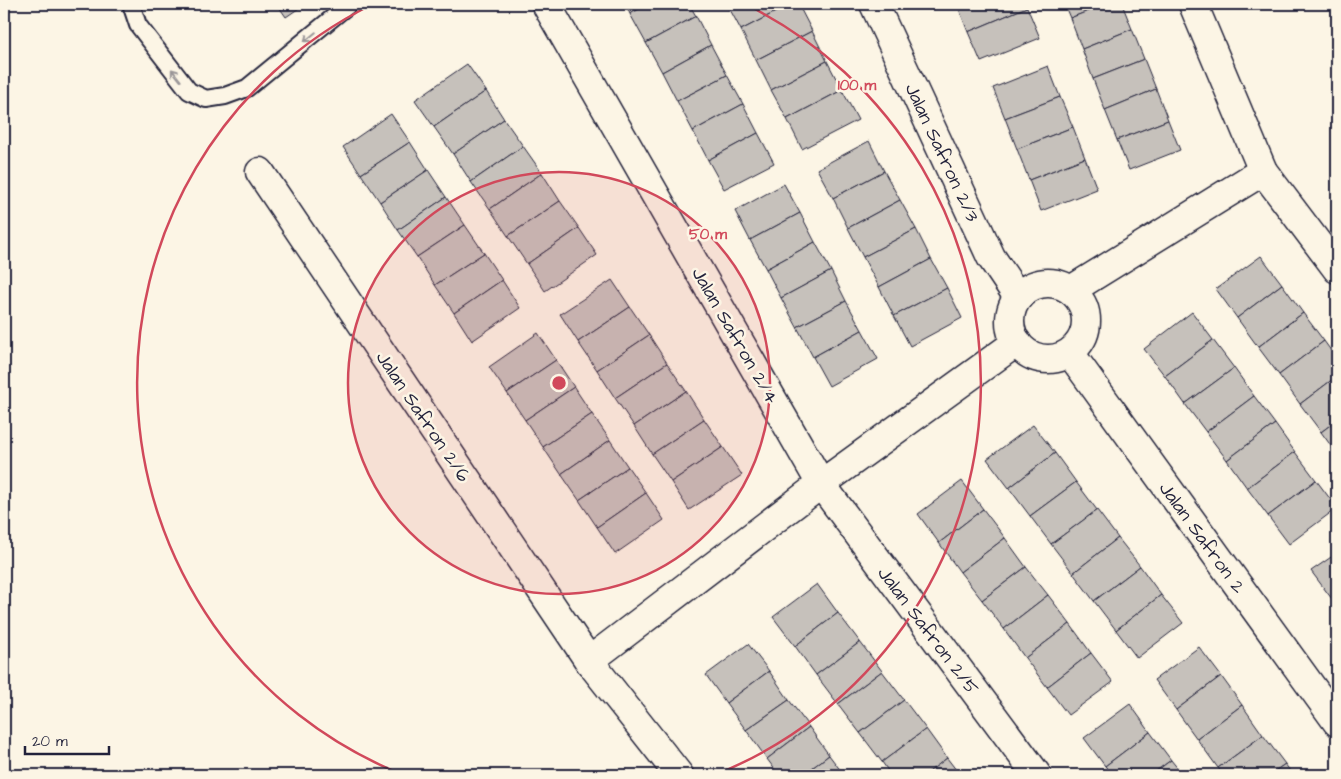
<svg xmlns="http://www.w3.org/2000/svg" width="1341" height="779" font-family="'Architects Daughter',sans-serif">
  <rect width="100%" height="100%" fill="#fcf5e5"/>
  <filter id="ink" filterUnits="userSpaceOnUse"><feTurbulence type="fractalNoise" baseFrequency=".02" numOctaves="2"/><feDisplacementMap in="SourceGraphic" scale="10" xChannelSelector="R" yChannelSelector="G"/><feConvolveMatrix kernelMatrix="1 2 1 2 8 2 1 2 1" color-interpolation-filters="sRGB"/></filter>
  <g filter="url(#ink)">
    <g fill="#c6c1bb" stroke="#22223b">
      <path d="M277 4H305L286 17Z"/>
      <path d="M625 4H648L630 14Z"/>
      <path d="M648 4H689L696 16 646 43 630 14Z"/>
      <path d="M727 4H791L741 30Z"/>
      <path d="M791 4H798L812 31 756 60 741 30Z"/>
      <path d="M957 4H1026L1027 7 968 32Z"/>
      <path d="M1064 4H1107L1070 18Z"/>
      <path d="M1107 4H1122L1132 29 1082 49 1070 18Z"/>
      <path d="M1027 7 1040 38 981 62 968 32Z"/>
      <path d="M696 16 711 45 662 72 646 43Z"/>
      <path d="M1132 29 1144 59 1093 79 1082 49Z"/>
      <path d="M812 31 827 61 771 90 756 60Z"/>
      <path d="M711 45 727 75 677 101 662 72Z"/>
      <path d="M1144 59 1156 89 1105 110 1093 79Z"/>
      <path d="M827 61 842 90 787 119 771 90Z"/>
      <path d="M467 64 486 91 434 127 415 100Z"/>
      <path d="M1048 66 1060 97 1005 118 993 88Z"/>
      <path d="M727 75 743 104 693 131 677 101Z"/>
      <path d="M1156 89 1168 120 1117 140 1105 110Z"/>
      <path d="M842 90 858 120 802 149 787 119Z"/>
      <path d="M486 91 504 119 453 154 434 127Z"/>
      <path d="M1060 97 1073 127 1017 149 1005 118Z"/>
      <path d="M743 104 758 133 708 160 693 131Z"/>
      <path d="M391 114 410 142 361 174 343 147Z"/>
      <path d="M504 119 523 146 471 182 453 154Z"/>
      <path d="M1168 120 1180 150 1129 170 1117 140Z"/>
      <path d="M1073 127 1085 158 1029 180 1017 149Z"/>
      <path d="M758 133 774 163 724 189 708 160Z"/>
      <path d="M869 141 884 171 833 198 817 169Z"/>
      <path d="M410 142 428 170 380 202 361 174Z"/>
      <path d="M523 146 542 173 490 209 471 182Z"/>
      <path d="M1085 158 1097 189 1041 211 1029 180Z"/>
      <path d="M428 170 446 197 398 230 380 202Z"/>
      <path d="M884 171 900 200 848 228 833 198Z"/>
      <path d="M542 173 560 201 508 236 490 209Z"/>
      <path d="M784 184 800 213 750 240 735 211Z"/>
      <path d="M446 197 465 225 417 257 398 230Z"/>
      <path d="M900 200 916 229 863 257 848 228Z"/>
      <path d="M560 201 579 228 527 264 508 236Z"/>
      <path d="M800 213 815 242 766 269 750 240Z"/>
      <path d="M465 225 484 253 435 285 417 257Z"/>
      <path d="M579 228 597 255 545 291 527 264Z"/>
      <path d="M916 229 931 259 879 287 863 257Z"/>
      <path d="M815 242 831 271 781 298 766 269Z"/>
      <path d="M484 253 502 280 454 313 435 285Z"/>
      <path d="M1261 256 1282 284 1237 318 1216 289Z"/>
      <path d="M931 259 947 288 894 316 879 287Z"/>
      <path d="M831 271 846 301 797 327 781 298Z"/>
      <path d="M502 280 520 308 472 341 454 313Z"/>
      <path d="M612 280 630 307 578 342 560 314Z"/>
      <path d="M1282 284 1303 313 1258 347 1237 318Z"/>
      <path d="M947 288 962 318 910 346 894 316Z"/>
      <path d="M846 301 862 330 813 357 797 327Z"/>
      <path d="M630 307 649 335 597 370 578 342Z"/>
      <path d="M1192 312 1213 340 1165 376 1144 349Z"/>
      <path d="M1303 313 1324 341 1279 375 1258 347Z"/>
      <path d="M862 330 878 359 829 386 813 357Z"/>
      <path d="M538 333 556 360 507 393 489 367Z"/>
      <path d="M649 335 667 363 615 398 597 370Z"/>
      <path d="M1213 340 1234 368 1185 404 1165 376Z"/>
      <path d="M1324 341 1337 359V376L1300 404 1279 375Z"/>
      <path d="M556 360 574 387 525 420 507 393Z"/>
      <path d="M667 363 686 391 634 426 615 398Z"/>
      <path d="M1234 368 1254 396 1206 432 1185 404Z"/>
      <path d="M1337 376V420L1321 432 1300 404Z"/>
      <path d="M574 387 592 414 543 447 525 420Z"/>
      <path d="M686 391 704 419 652 454 634 426Z"/>
      <path d="M1254 396 1275 424 1227 460 1206 432Z"/>
      <path d="M592 414 610 440 561 474 543 447Z"/>
      <path d="M704 419 723 447 671 482 652 454Z"/>
      <path d="M1337 420V454L1321 432Z"/>
      <path d="M1275 424 1295 452 1247 488 1227 460Z"/>
      <path d="M1033 425 1055 453 1009 488 987 459Z"/>
      <path d="M610 440 628 467 579 500 561 474Z"/>
      <path d="M723 447 742 475 689 510 671 482Z"/>
      <path d="M1295 452 1316 480 1268 516 1247 488Z"/>
      <path d="M1055 453 1076 482 1030 516 1009 488Z"/>
      <path d="M628 467 646 493 597 527 579 500Z"/>
      <path d="M1316 480 1337 508 1289 544 1268 516Z"/>
      <path d="M962 481 983 509 939 543 918 514Z"/>
      <path d="M1076 482 1097 510 1051 544 1030 516Z"/>
      <path d="M646 493 664 520 615 554 597 527Z"/>
      <path d="M983 509 1005 538 960 572 939 543Z"/>
      <path d="M1097 510 1118 538 1073 573 1051 544Z"/>
      <path d="M1005 538 1026 567 982 600 960 572Z"/>
      <path d="M1118 538 1140 566 1094 601 1073 573Z"/>
      <path d="M1337 553V595L1332 599 1311 571Z"/>
      <path d="M1140 566 1161 595 1116 630 1094 601Z"/>
      <path d="M1026 567 1048 595 1004 629 982 600Z"/>
      <path d="M817 584 838 613 795 646 773 617Z"/>
      <path d="M1048 595 1070 624 1025 658 1004 629Z"/>
      <path d="M1161 595 1183 623 1137 658 1116 630Z"/>
      <path d="M838 613 860 642 816 675 795 646Z"/>
      <path d="M1070 624 1091 653 1047 687 1025 658Z"/>
      <path d="M860 642 882 671 838 704 816 675Z"/>
      <path d="M748 644 769 671 726 703 706 675Z"/>
      <path d="M1199 647 1221 676 1176 710 1154 680Z"/>
      <path d="M1091 653 1113 682 1068 715 1047 687Z"/>
      <path d="M769 671 789 700 746 730 726 703Z"/>
      <path d="M882 671 904 700 860 733 838 704Z"/>
      <path d="M1221 676 1242 705 1197 739 1176 710Z"/>
      <path d="M789 700 809 727 767 759 746 730Z"/>
      <path d="M904 700 926 729 882 762 860 733Z"/>
      <path d="M1130 704 1150 732 1105 766 1084 738Z"/>
      <path d="M1242 705 1263 735 1218 768 1197 739Z"/>
      <path d="M809 727 829 755 803 775H779L767 759Z"/>
      <path d="M926 729 947 758 925 775H891L882 762Z"/>
      <path d="M1150 732 1171 760 1151 775H1113L1105 766Z"/>
      <path d="M1263 735 1285 764 1269 775H1224L1218 768Z"/>
      <path d="M829 755 844 775H803Z"/>
      <path d="M947 758 960 775H925Z"/>
      <path d="M1171 760 1183 775H1151Z"/>
      <path d="M1285 764 1293 775H1269Z"/>
    </g>
    <g fill="none" stroke-linecap="round" stroke-linejoin="round">
      <defs>
        <path id="service" d="M131 4 138 25 189 91 206 99 225 96 247 88 347 6"/>
        <g id="minor">
          <path d="M546 4 821 484 1037 775"/>
          <path d="M874 4 991 257 1018 297"/>
          <path d="M1193 4 1263 171 1337 269"/>
          <path d="M260 172 589 661 679 775"/>
          <circle cx="1048" cy="321" r="38"/>
          <path d="M1071 290 1263 171"/>
          <path d="M1070 353 1337 722"/>
          <path d="M589 661 821 484 1017 342"/>
        </g>
      </defs>
      <use href="#service" stroke="#22223b" stroke-width="20"/>
      <use href="#minor" stroke="#22223b" stroke-width="31"/>
      <use href="#service" stroke="#fcf5e5" stroke-width="16"/>
      <use href="#minor" stroke="#fcf5e5" stroke-width="28"/>
    </g>
    <defs><path id="oneway-shaft" d="M-6 0H5M1.5-3L5.5 0L1.5 3" fill="none" stroke-width="1.6" stroke-linecap="round" stroke-linejoin="round" transform="scale(1.25)"/></defs>
    <g stroke="#9a9698">
      <use href="#oneway-shaft" transform="translate(310 37) rotate(141)"/>
      <use href="#oneway-shaft" transform="translate(176 75) rotate(-128)"/>
    </g>
  </g>
  <circle cx="559" cy="383" r="211" fill="#d1495b" fill-opacity=".12"/>
  <g fill="none" stroke="#d1495b" stroke-width="2.5">
    <circle cx="559" cy="383" r="211"/>
    <path d="M401 774A422 422 0 0 1 371 5M747 5A422 422 0 0 1 717 774"/>
  </g>
  <g text-anchor="middle" stroke-width="5" stroke-linejoin="round" paint-order="stroke">
    <g font-size="19" fill="#22223b" stroke="#fcf5e5">
      <text transform="translate(943 152) rotate(65)" y="7">Jalan Safron 2/3</text>
      <text transform="translate(736 335) rotate(60)" y="7">Jalan Safron 2/4</text>
      <text transform="translate(424 416) rotate(56)" y="7">Jalan Safron 2/6</text>
      <text transform="translate(1203 537) rotate(54)" y="7">Jalan Safron 2</text>
      <text transform="translate(929 630) rotate(53)" y="7">Jalan Safron 2/5</text>
    </g>
  </g>
  <circle cx="559" cy="383" r="8" fill="#d1495b" stroke="#fcf5e5" stroke-width="2.5"/>
  <g font-size="15" text-anchor="middle" font-weight="bold" fill="#d1495b" stroke="#fcf5e5" stroke-width="5" stroke-linejoin="round" paint-order="stroke">
    <text x="857" y="90">100 m</text>
    <text x="708" y="239">50 m</text>
  </g>
  <rect width="1341" height="779" fill="none" stroke="#fcf5e5" stroke-width="20"/>
  <rect x="10" y="10" width="1321" height="759" fill="none" stroke="#22223b" stroke-width="2" filter="url(#ink)"/>
  <path d="M25 746v8h84v-8" fill="none" stroke="#22223b" stroke-width="2.5"/>
  <text x="32" y="746" font-size="15" fill="#22223b" stroke="#fcf5e5" stroke-width="4" paint-order="stroke">20 m</text>
</svg>
